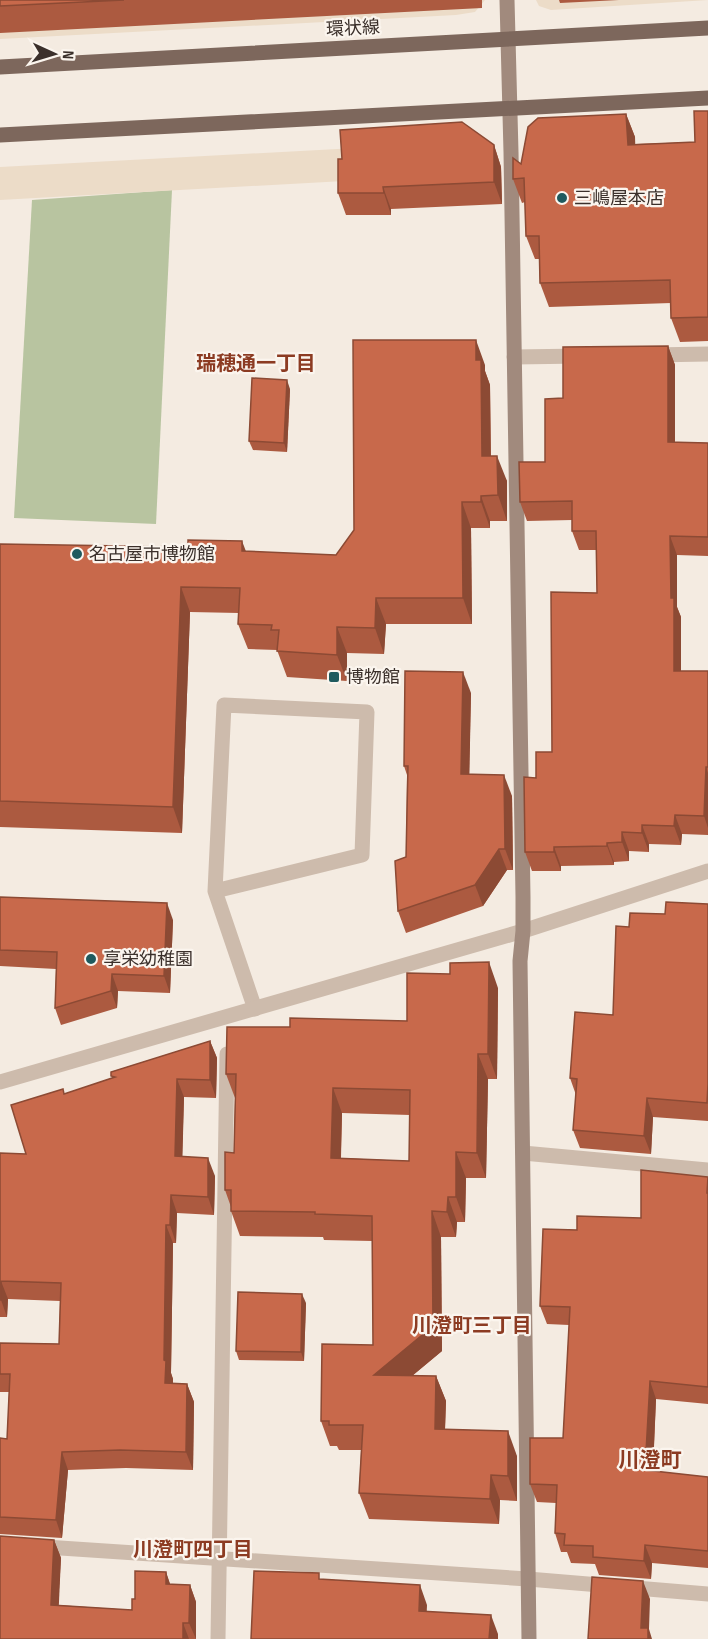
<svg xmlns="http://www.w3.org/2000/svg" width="708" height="1639" font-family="'Sofia Sans Condensed','Noto Sans JP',sans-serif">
  <rect width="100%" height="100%" fill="#f4ebe1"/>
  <path fill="#b8c4a0" d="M172 190 156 524 14 518 32 200Z"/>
  <g fill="#ecdcc8">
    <path d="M120 0H485L475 12 456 15 0 39V7Z"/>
    <path d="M536 0H708L551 10 539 6Z"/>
    <path d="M468 142 489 173 0 200V167Z"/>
  </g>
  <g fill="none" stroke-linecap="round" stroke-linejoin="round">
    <g stroke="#cdbbac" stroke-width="15">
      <path d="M652 355 708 354"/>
      <path d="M514 357 583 356"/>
      <path d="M215 891 362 855 367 712 224 705 215 891 255 1009"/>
      <path d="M523 1153 708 1170"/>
    </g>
    <g stroke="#cdbbac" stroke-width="15">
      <path d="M0 1082 523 931 708 871"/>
      <path d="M0 1544 528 1579 708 1594"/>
      <path d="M218 1639 227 1054"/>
    </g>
    <path stroke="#a18a7d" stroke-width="15" d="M507 0 511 152 523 897V931L520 961 529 1639"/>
    <g stroke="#7d675c" stroke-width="15">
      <path d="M0 67 708 28"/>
      <path d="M0 135 708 98"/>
    </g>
  </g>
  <g fill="#ac5a40" fill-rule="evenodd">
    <path d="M0 0H482V8L0 33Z"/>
    <path d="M559 0H619L560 3Z"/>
    <path d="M708 111V341L680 342 671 318V303L549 307 540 283 539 259H535L526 236 525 202 522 203 513 179 521 164 626 114 635 137V144L695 142Z"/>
    <path d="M494 145 501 167 502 204 391 209V215H346L338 193Z"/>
    <path d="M668 346 675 365V442L708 443V556L677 555V607L681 617V671H708V835L682 834 681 845 649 844V852L629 851V861L614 862V865L561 866V871H532L525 852 536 778 552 752 597 593 596 550H579L572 531V520L527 521 520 502 545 462 563 398Z"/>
    <path d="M485 365V371L490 385 491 456 507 481V521H490V528H471L472 624H386L384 654 347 653V681L287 677 277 650 248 649 238 624 239 613 190 612 182 833 0 827V544L336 555Z"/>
    <path d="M290 389 287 452 253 450 249 441Z"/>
    <path d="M471 693 469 774 512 796 513 870H507L483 906 406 933 398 911 406 857 407 775 404 766Z"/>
    <path d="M0 897 173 920 170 993 118 991 117 1008 61 1025 55 1008 56 969 0 966Z"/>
    <path d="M708 904V1121L653 1117 651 1154 580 1148 573 1130 576 1095 570 1078 613 1015 629 927 665 914Z"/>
    <path d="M498 988 497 1079H488L486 1178H466L465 1222H457L456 1237H441L442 1351 412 1376H436L446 1401 445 1430 517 1456V1501L500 1500 499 1524 369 1519 359 1493 361 1450H339L337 1446H330L321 1421 373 1345 372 1241 324 1240 323 1237 240 1236 231 1211V1207L225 1190 234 1153 235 1098 226 1074 290 1027 407 1021ZM342 1113 410 1115 409 1161 341 1158Z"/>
    <path d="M210 1041 217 1058 216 1098 184 1097 182 1157 215 1176 214 1215 177 1213 176 1243H173L171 1373 173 1379V1383L187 1384 194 1402 193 1470 126 1468 68 1470 62 1538 0 1534V1438L7 1439 9 1392H0V1343L59 1344 60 1301 8 1299 7 1317H0V1153L26 1154 64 1094 112 1078 111 1072Z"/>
    <path d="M708 1177V1404L656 1399 653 1471 708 1477V1568L652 1563 651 1579 599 1575 595 1564 571 1563 567 1552H561L555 1533 556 1503 537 1502 530 1484 563 1438 569 1325 547 1324 540 1306 577 1230 641 1218Z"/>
    <path d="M306 1303 304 1361 239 1360 236 1351Z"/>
    <path d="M54 1540 61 1558 58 1605 132 1610 135 1599 166 1572 170 1584 190 1585 196 1602V1639H0Z"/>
  </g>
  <g fill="#8c4a34">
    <path d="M626 114 635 137 636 168 628 145Z"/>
    <path d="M494 145 501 167 502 204 494 182Z"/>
    <path d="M383 187 391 209V215L384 193Z"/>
    <path d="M476 340 485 365V371L490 385 491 482 482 456 476 360Z"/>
    <path d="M668 346 675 365V461L668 442Z"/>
    <path d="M287 380 290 389 287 452 284 443Z"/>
    <path d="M497 456 507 481V521L498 495Z"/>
    <path d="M481 496 490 521V528L481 502Z"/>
    <path d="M462 502 471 528 472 624 463 598Z"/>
    <path d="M670 536 677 555V607L681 617V689L674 671 671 598Z"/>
    <path d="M242 541 252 567 242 551Z"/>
    <path d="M181 587 190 612 182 833 173 807Z"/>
    <path d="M376 598 386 624 384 654 375 628Z"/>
    <path d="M337 627 347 653V681L337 655Z"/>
    <path d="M463 672 471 693 469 795 461 774Z"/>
    <path d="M706 767 708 773V828L704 816Z"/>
    <path d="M504 775 512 796 513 870 505 849Z"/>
    <path d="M675 815 682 834 681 845 674 826Z"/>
    <path d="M642 825 649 844V852L642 833Z"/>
    <path d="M622 832 629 851V861L622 842Z"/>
    <path d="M607 843 614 862V865L607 846Z"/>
    <path d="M554 847 561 866V871L554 852Z"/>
    <path d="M499 849 507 870 483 906 475 885Z"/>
    <path d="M167 903 173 920 170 993 164 976Z"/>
    <path d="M489 962 498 988 497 1079 488 1054Z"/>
    <path d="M112 974 118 991 117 1008 111 991Z"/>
    <path d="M210 1041 217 1058 216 1098 210 1080Z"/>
    <path d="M478 1054 488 1079 486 1178 477 1153Z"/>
    <path d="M177 1079 184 1097 182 1174 175 1156Z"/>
    <path d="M333 1088 342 1113 340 1184 331 1158Z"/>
    <path d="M647 1098 653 1117 651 1154 644 1136Z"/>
    <path d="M456 1152 466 1178 465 1222 456 1197Z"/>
    <path d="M208 1158 215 1176 214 1215 208 1197Z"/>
    <path d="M171 1195 177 1213 176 1243 170 1225Z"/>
    <path d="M448 1197 457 1222 456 1237 447 1212Z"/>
    <path d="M432 1211 441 1237 442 1351 383 1400 374 1375Z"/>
    <path d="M166 1225 173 1243 171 1373 173 1379 172 1401 165 1383 164 1360Z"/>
    <path d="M1 1281 8 1299 7 1317 1 1300Z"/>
    <path d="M302 1294 306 1303 304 1361 301 1352Z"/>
    <path d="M436 1376 446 1401 444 1455 435 1429Z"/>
    <path d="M650 1381 656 1399 652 1489 645 1470Z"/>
    <path d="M187 1384 194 1402 193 1470 186 1452Z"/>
    <path d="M508 1431 517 1456V1501L508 1476Z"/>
    <path d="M62 1452 68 1470 62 1538 56 1520Z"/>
    <path d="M491 1475 500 1500 499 1524 490 1499Z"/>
    <path d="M54 1540 61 1558 58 1623 51 1605Z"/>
    <path d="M645 1545 652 1563 651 1579 644 1561Z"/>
    <path d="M166 1572 172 1590 166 1584Z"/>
    <path d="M643 1581 650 1599 649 1629 652 1639H645L641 1628Z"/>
    <path d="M190 1585 196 1602V1639L189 1623Z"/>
    <path d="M420 1585 427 1605 426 1630 419 1611Z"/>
    <path d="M491 1615 498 1634V1639H489Z"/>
    <path d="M183 1623 189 1639H183Z"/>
  </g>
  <g fill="#c8694b" stroke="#8c4a34" stroke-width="1.5" fill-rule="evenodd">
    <path d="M0 0H124L0 6Z"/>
    <path d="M694 111H708V317L671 318 670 280 540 283 539 236H526L524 178 513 179V158L521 164 528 127 538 118 626 114 628 145 695 142Z"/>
    <path d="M462 122 494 145V182L383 187 384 193H338V159H342L340 130Z"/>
    <path d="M353 340H476V360H481L482 456H497L498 495 481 496V502H462L463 598H376L375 628 337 627V655L277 651 279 630H271L272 625 238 624 240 588 181 587 173 807 0 801V544L188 547V540L242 541V551L336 555 354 530Z"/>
    <path d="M668 346V442L708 443V537L670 536 671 598H674V671H708V767H706L704 816 675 815 674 826 642 825V833L622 832V842L607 843V846L554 847V852H525L524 777 536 778V752H552L551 592 597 593 596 531H572V501L520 502 519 462H545V399L563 398V347Z"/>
    <path d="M252 378 287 380 284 443 249 441Z"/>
    <path d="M405 671 463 672 461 774 504 775 505 849H499L475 885 398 911 395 861 406 857 408 766H404Z"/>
    <path d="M0 897 167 903 164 976 112 974 111 991 55 1008 57 952 0 950Z"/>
    <path d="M666 902 708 904V1084L707 1103 647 1098 644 1136 573 1130 577 1079 570 1078 575 1012 613 1015 616 926 629 927 630 913 665 914Z"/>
    <path d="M489 962 488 1054H478L477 1153 456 1152V1197H448L447 1212 432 1211 433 1326 374 1375 436 1376 435 1429 508 1431V1476L491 1475 490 1499 359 1493 363 1425H329V1421H321L322 1344 373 1345 372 1216 315 1214V1212L231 1211V1190H225V1152L234 1153 236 1074H226L227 1027H290V1018L407 1021V973L450 974V963ZM333 1088 410 1090 409 1161 331 1158Z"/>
    <path d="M210 1041V1080L177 1079 175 1156 208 1158V1197L171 1195 170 1225H166L164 1360 166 1361 165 1383 187 1384 186 1452 120 1450 62 1452 56 1520 0 1517V1438L7 1439 10 1374H0V1343L59 1344 61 1283 1 1281V1300H0V1153L26 1154 11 1105 63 1089 64 1094 115 1077 111 1076V1072Z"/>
    <path d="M641 1170 708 1177 707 1193H708V1387L650 1381 645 1470 708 1477V1551L645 1545 644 1561 593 1557V1546L564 1545 565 1534 555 1533 557 1485 530 1484V1438H563L570 1307 540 1306 543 1229 577 1230V1216L641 1218Z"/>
    <path d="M238 1292 302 1294 301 1352 236 1351Z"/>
    <path d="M0 1536 54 1540 51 1605 132 1610V1599H135V1571L166 1572V1584L190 1585 189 1623H183V1639H0Z"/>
    <path d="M254 1571 319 1573V1579L420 1585 419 1611 491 1615 489 1639H251Z"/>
    <path d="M592 1577 643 1581 641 1628H648V1639H588Z"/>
  </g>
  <g fill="#1f5a5e" stroke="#fbf5ee" stroke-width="2">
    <circle cx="562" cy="198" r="6"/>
    <circle cx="77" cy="554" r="6"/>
    <rect x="328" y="671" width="12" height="12" rx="3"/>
    <circle cx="91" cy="959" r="6"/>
  </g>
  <g text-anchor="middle" stroke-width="4.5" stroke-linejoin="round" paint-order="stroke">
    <g font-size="18" fill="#3b302b" stroke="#fbf5ee">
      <text transform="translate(353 28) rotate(-3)" y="6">環状線</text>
    </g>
    <g font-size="18" fill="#3b302b" stroke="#fbf5ee" text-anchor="start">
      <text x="574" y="204">三嶋屋本店</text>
      <text x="89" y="560">名古屋市博物館</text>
      <text x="346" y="683">博物館</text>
      <text x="103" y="965">享栄幼稚園</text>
    </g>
    <g font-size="20" font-weight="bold" fill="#8c3b22" stroke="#fbf5ee">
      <text x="256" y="370">瑞穂通一丁目</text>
      <text x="472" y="1332">川澄町三丁目</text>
      <text x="193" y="1556">川澄町四丁目</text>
    </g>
    <g font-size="21" font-weight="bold" fill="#8c3b22" stroke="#fbf5ee">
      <text x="650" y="1467">川澄町</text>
    </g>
  </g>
  <g transform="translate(54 54) rotate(94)" stroke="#fbf5ee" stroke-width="4.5" paint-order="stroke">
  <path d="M0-4.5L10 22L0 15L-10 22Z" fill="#3b302b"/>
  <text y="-9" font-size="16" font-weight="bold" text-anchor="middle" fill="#3b302b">N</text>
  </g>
</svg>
